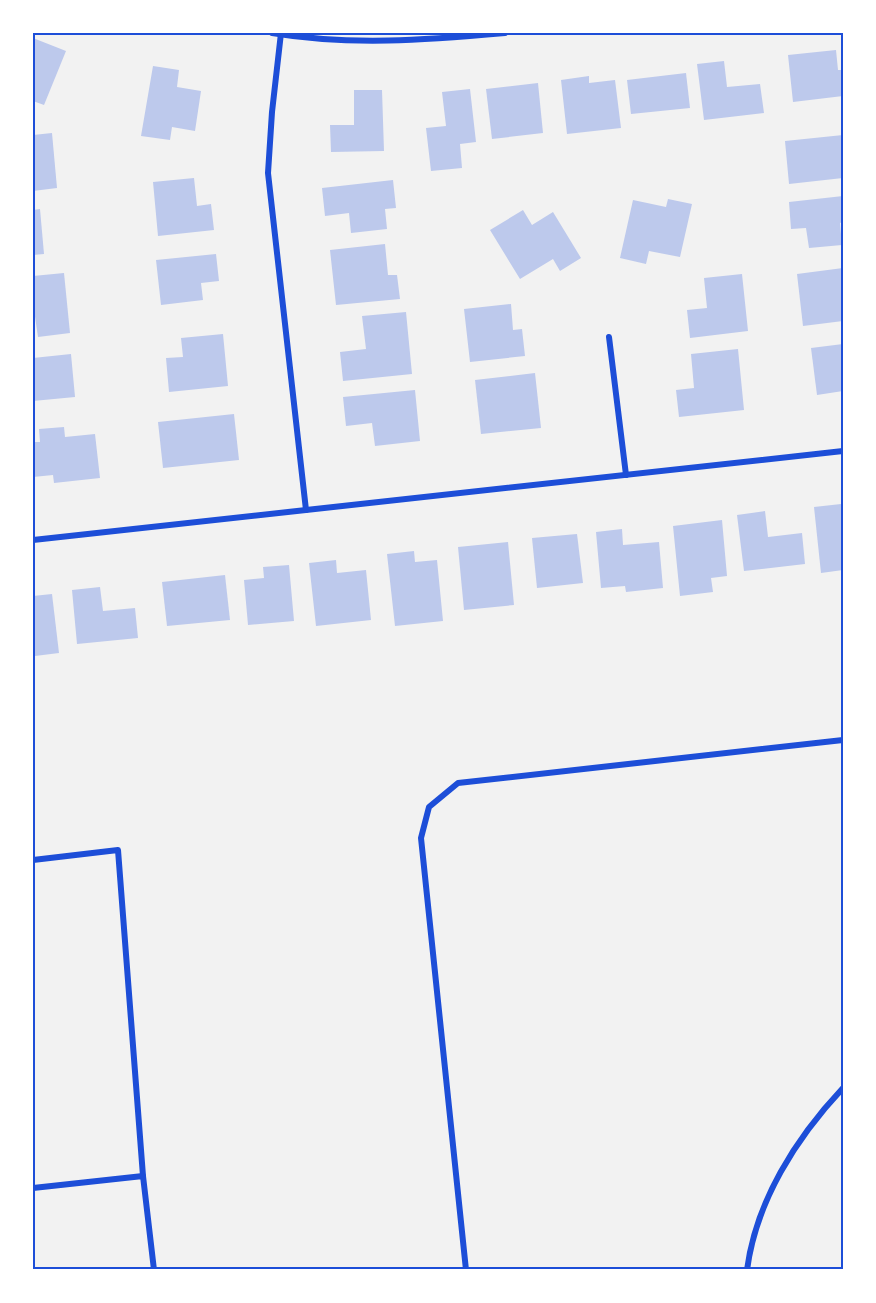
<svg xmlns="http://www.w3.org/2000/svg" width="876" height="1303" font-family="Inter,sans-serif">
  <rect width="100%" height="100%" fill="#f2f2f2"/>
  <g fill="#bdc9ec">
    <path d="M33 38 66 51 44 105 33 101Z"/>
    <path d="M836 50 838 70H843V96L793 102 788 55Z"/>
    <path d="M724 61 727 87 760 84 764 113 704 120 697 64Z"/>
    <path d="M153 66 179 70 177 87 201 91 195 131 172 127 170 140 141 136Z"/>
    <path d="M686 73 690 108 631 114 627 80Z"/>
    <path d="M589 76V83L615 80 621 128 567 134 561 80Z"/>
    <path d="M538 83 543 133 492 139 486 89Z"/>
    <path d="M470 89 476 142 460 144 462 168 431 171 426 128 446 126 442 92Z"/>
    <path d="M354 90H382L384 151 331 152 330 125H354Z"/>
    <path d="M52 133 57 188 33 191V135Z"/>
    <path d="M843 135V178L789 184 785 141Z"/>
    <path d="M194 178 197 206 211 204 214 230 158 236 153 182Z"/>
    <path d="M393 180 396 208 385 209 387 229 351 233 349 213 325 216 322 188Z"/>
    <path d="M843 196V222L840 223 842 245 809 248 806 228 791 229 789 202Z"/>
    <path d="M668 199 692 204 680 257 649 251 646 264 620 258 633 200 666 207Z"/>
    <path d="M40 209 44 254 33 255V210Z"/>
    <path d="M523 210 532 225 553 212 581 258 560 271 553 259 520 279 490 230Z"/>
    <path d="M385 244 388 275H397L400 299 336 305 330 250Z"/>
    <path d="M216 254 219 281 201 283 203 300 161 305 156 260Z"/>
    <path d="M843 268V321L803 326 797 274Z"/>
    <path d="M64 273 70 333 38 337 33 303V276Z"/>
    <path d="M742 274 748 331 690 338 687 310 707 308 704 278Z"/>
    <path d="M511 304 513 330 522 329 525 356 470 362 464 309Z"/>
    <path d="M406 312 412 374 343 381 340 352 366 349 362 316Z"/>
    <path d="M223 334 228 386 169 392 166 358 183 357 181 338Z"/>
    <path d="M843 344V391L817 395 811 348Z"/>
    <path d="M738 349 744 410 679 417 676 390 694 388 691 354Z"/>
    <path d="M71 354 75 397 33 401V358Z"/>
    <path d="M535 373 541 428 481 434 475 380Z"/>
    <path d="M415 390 420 441 375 446 372 423 346 426 343 397Z"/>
    <path d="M234 414 239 460 163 468 158 422Z"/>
    <path d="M64 427 65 437 95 434 100 478 54 483 53 475 33 477V442H40L39 429Z"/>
    <path d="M841 504 843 517V570L821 573 814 507Z"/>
    <path d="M765 511 768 537 802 533 805 564 744 571 737 515Z"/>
    <path d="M722 520 727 576 711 578 713 592 680 596 673 526Z"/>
    <path d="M622 529 623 545 659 542 663 588 626 592 625 586 601 588 596 532Z"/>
    <path d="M577 534 583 583 537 588 532 538Z"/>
    <path d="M508 542 514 605 464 610 458 547Z"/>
    <path d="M414 551 415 562 437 560 443 621 395 626 387 554Z"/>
    <path d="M336 560 337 573 366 570 371 620 316 626 309 563Z"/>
    <path d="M289 565 294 621 248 625 244 580 264 578 263 567Z"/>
    <path d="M225 575 230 620 167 626 162 582Z"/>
    <path d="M100 587 103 611 135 608 138 638 77 644 72 590Z"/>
    <path d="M52 594 59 653 35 656 33 596Z"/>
  </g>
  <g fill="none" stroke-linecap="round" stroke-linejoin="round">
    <g stroke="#1d4ed8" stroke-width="6">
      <path d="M272 33C350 46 427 40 505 33"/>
      <path d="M281 33 272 112 268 173 306 510"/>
      <path d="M609 337 626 475"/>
      <path d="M33 540 843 451"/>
      <path d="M33 860 118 850 143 1176"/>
      <path d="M33 1188 143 1176 154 1270"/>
      <path d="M466 1270 421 838 429 807 458 783 843 740"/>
      <path d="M747 1270C756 1201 796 1138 843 1088"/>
    </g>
  </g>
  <rect width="876" height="1303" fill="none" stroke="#ffffff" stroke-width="69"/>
  <rect x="34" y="34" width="808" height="1234" fill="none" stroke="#1d4ed8" stroke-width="2"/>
</svg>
